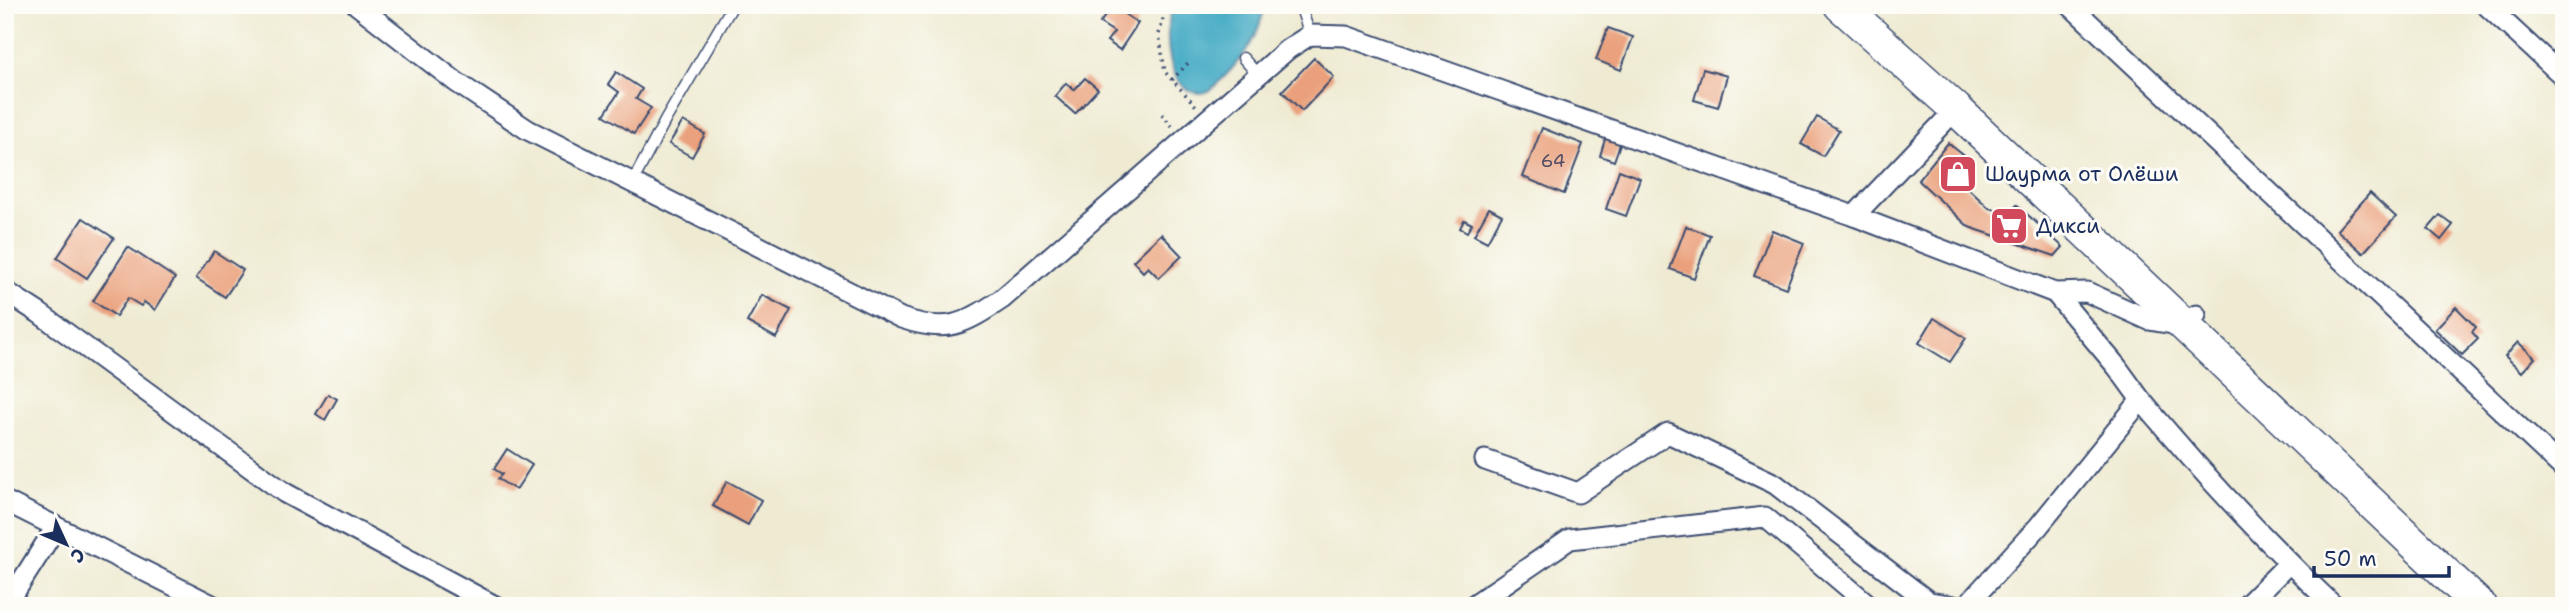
<svg xmlns="http://www.w3.org/2000/svg" width="2569" height="611" font-family="'Shantell Sans',sans-serif">
  <rect width="100%" height="100%" fill="#fdfcf7"/>
  <filter id="ink" filterUnits="userSpaceOnUse"><feTurbulence type="fractalNoise" baseFrequency=".0143" numOctaves="2"/><feDisplacementMap in="SourceGraphic" scale="14" xChannelSelector="R" yChannelSelector="G"/><feConvolveMatrix kernelMatrix="1 2 1 2 8 2 1 2 1" color-interpolation-filters="sRGB"/></filter>
  <filter id="wash" filterUnits="userSpaceOnUse"><feTurbulence type="fractalNoise" baseFrequency=".00686" numOctaves="4" result="noise"/><feDisplacementMap in="SourceGraphic" scale="28" xChannelSelector="R" yChannelSelector="G"/><feGaussianBlur stdDeviation="1.57" result="paint"/><feColorMatrix in="noise" values="0 0 0 0 0 0 0 0 0 0 0 0 0 0 0 0 0 1.4 0 .05"/><feComposite in="paint" operator="in"/></filter>
  <g filter="url(#wash)">
    <rect width="100%" height="100%" fill="#efebd3"/>
    <path fill="#45abc5" stroke="#306d92" stroke-width="2" d="M1187 5H1265C1259 36 1244 57 1222 79 1216 85 1209 93 1200 93 1167 93 1163 32 1172 10L1180 13Z"/>
    <g id="blocks">
      <g fill="#eaa07b">
        <path d="M444 5H459L454 12Z"/>
        <path d="M1112 6 1138 23 1120 50 1107 41 1114 32 1100 23Z"/>
        <path d="M1608 28 1633 37 1621 70 1596 60Z"/>
        <path d="M1314 58 1334 77 1302 111 1282 91Z"/>
        <path d="M1703 69 1727 76 1718 107 1694 100Z"/>
        <path d="M616 72 642 89 636 99 651 108 634 134 604 115 619 92 608 84Z"/>
        <path d="M1085 78 1098 89 1075 114 1055 96 1066 83 1074 90Z"/>
        <path d="M1817 117 1839 130 1823 156 1801 144Z"/>
        <path d="M683 121 705 134 692 157 669 144Z"/>
        <path d="M1542 128 1583 144 1564 194 1523 177Z"/>
        <path d="M1606 136 1621 141 1614 161 1600 156Z"/>
        <path d="M1948 143 1972 162 1958 179 1989 208 2009 213 2017 205 2063 247 2055 256 1969 227 1918 180Z"/>
        <path d="M1619 170 1640 178 1626 216 1606 209Z"/>
        <path d="M2370 193 2396 217 2363 253 2337 230Z"/>
        <path d="M1489 208 1502 215 1487 242 1474 235Z"/>
        <path d="M2440 215 2453 225 2441 240 2428 229Z"/>
        <path d="M83 218 114 238 87 278 57 258Z"/>
        <path d="M1464 220 1472 224 1467 232 1460 228Z"/>
        <path d="M1686 226 1710 235 1694 278 1670 269Z"/>
        <path d="M1772 230 1804 243 1786 288 1754 276Z"/>
        <path d="M1161 234 1182 256 1159 278 1148 267 1143 272 1133 261Z"/>
        <path d="M128 247 175 278 155 310 144 302 141 306 128 298 116 316 93 301Z"/>
        <path d="M214 251 243 270 225 297 196 278Z"/>
        <path d="M762 295 791 310 776 338 747 322Z"/>
        <path d="M2456 307 2476 327 2472 332 2478 339 2462 355 2435 329Z"/>
        <path d="M1934 318 1966 338 1950 362 1919 343Z"/>
        <path d="M2518 342 2535 358 2522 372 2505 356Z"/>
        <path d="M328 394 337 399 325 420 316 414Z"/>
        <path d="M507 449 532 465 516 490 498 479 502 474 494 469Z"/>
        <path d="M727 481 761 500 748 525 713 506Z"/>
      </g>
    </g>
  </g>
  <g filter="url(#ink)">
    <use href="#blocks" fill-opacity="0" stroke="#3b4b70" stroke-width="2"/>
    <g fill="none" stroke-linecap="round" stroke-linejoin="round">
      <defs>
        <g id="service">
          <path d="M1300 5 1310 35"/>
          <path d="M1243 58 1258 75"/>
          <path d="M632 183 666 119 733 5"/>
        </g>
        <g id="minor">
          <path d="M357 5 456 82 528 130 901 318C947 334 963 325 1002 299L1288 49 1310 35 1346 36 1854 216 1956 109"/>
          <path d="M2070 5 2564 469"/>
          <path d="M2486 5 2564 77"/>
          <path d="M1854 216 2055 293 2087 292 2149 320 2184 326 2196 315"/>
          <path d="M5 291 39 313 285 493 495 606"/>
          <path d="M2141 400C2202 473 2265 541 2334 606"/>
          <path d="M1485 460 1578 493 1668 433 1775 484 1929 602 1954 606"/>
          <path d="M5 501 214 606"/>
          <path d="M6 606 56 527"/>
          <path d="M1472 606 1570 539 1765 517 1870 606"/>
          <path d="M1966 606 2038 527 2141 400 2117 367 2055 293"/>
          <path d="M2246 606 2289 563"/>
        </g>
        <path id="primary" d="M1840 5 1956 109 2480 606"/>
      </defs>
      <use href="#service" stroke="#3b4b70" stroke-width="13"/>
      <use href="#minor" stroke="#3b4b70" stroke-width="23"/>
      <use href="#primary" stroke="#3b4b70" stroke-width="35"/>
      <g stroke="#3b4b70" stroke-width="3.5" stroke-dasharray="2 5" stroke-linecap="butt">
        <path d="M1167 5 1159 34 1165 72 1197 107"/>
        <path d="M1172 80 1191 60"/>
        <path d="M1162 114 1172 126"/>
      </g>
      <use href="#service" stroke="#fff" stroke-width="10"/>
      <use href="#minor" stroke="#fff" stroke-width="19"/>
      <use href="#primary" stroke="#fff" stroke-width="32"/>
    </g>
  </g>
  <defs>
    <symbol id="shop-square" viewBox="-11 -11 22 22"><rect x="-9" y="-9" width="18" height="18" rx="4" fill="#d1495b" stroke="#fdfcf7"/><path d="M-5-2.5h2.3a2.7 3.5 0 0 1 5.4 0H5L5.5 6h-11ZM-1.5-2.5h3a1.5 2.3 0 0 0-3 0Z" fill="#fff"/></symbol>
    <symbol id="supermarket-square" viewBox="-11 -11 22 22"><rect x="-9" y="-9" width="18" height="18" rx="4" fill="#d1495b" stroke="#fdfcf7"/><path d="M-6-5.5h2.5l.6 2H6L4.5 2H-2.5L-4.4-4H-6ZM-1.5 3.2a1.3 1.3 0 1 0 .1 0ZM3 3.2a1.3 1.3 0 1 0 .1 0Z" fill="#fff"/></symbol>
  </defs>
  <g fill-rule="evenodd">
    <use href="#shop-square" x="1936" y="152" width="44" height="44"/>
    <use href="#supermarket-square" x="1987" y="204" width="44" height="44"/>
  </g>
  <g text-anchor="middle" stroke-width="6" stroke-linejoin="round" paint-order="stroke">
    <g font-size="18" fill="#4f4b65">
      <text x="1553" y="167">64</text>
    </g>
    <g font-size="21" fill="#1b2f5e" stroke="#fdfcf7" text-anchor="start">
      <text x="1985" y="181">Шаурма от Олёши</text>
      <text x="2036" y="233">Дикси</text>
    </g>
  </g>
  <rect width="2569" height="611" fill="none" stroke="#fdfcf7" stroke-width="28"/>
  <g transform="translate(66 544) rotate(134)" stroke="#fdfcf7" stroke-width="5" paint-order="stroke">
  <path d="M0-5L12 26L0 18L-12 26Z" fill="#1b2f5e"/>
  <text y="-10" font-size="19" font-weight="bold" text-anchor="middle" fill="#1b2f5e">С</text>
  </g>
  <path d="M2314 566v10h135v-10" fill="none" stroke="#1b2f5e" stroke-width="3.5"/>
  <text x="2324" y="566" font-size="21" fill="#1b2f5e" stroke="#fdfcf7" stroke-width="5" paint-order="stroke">50 m</text>
</svg>
